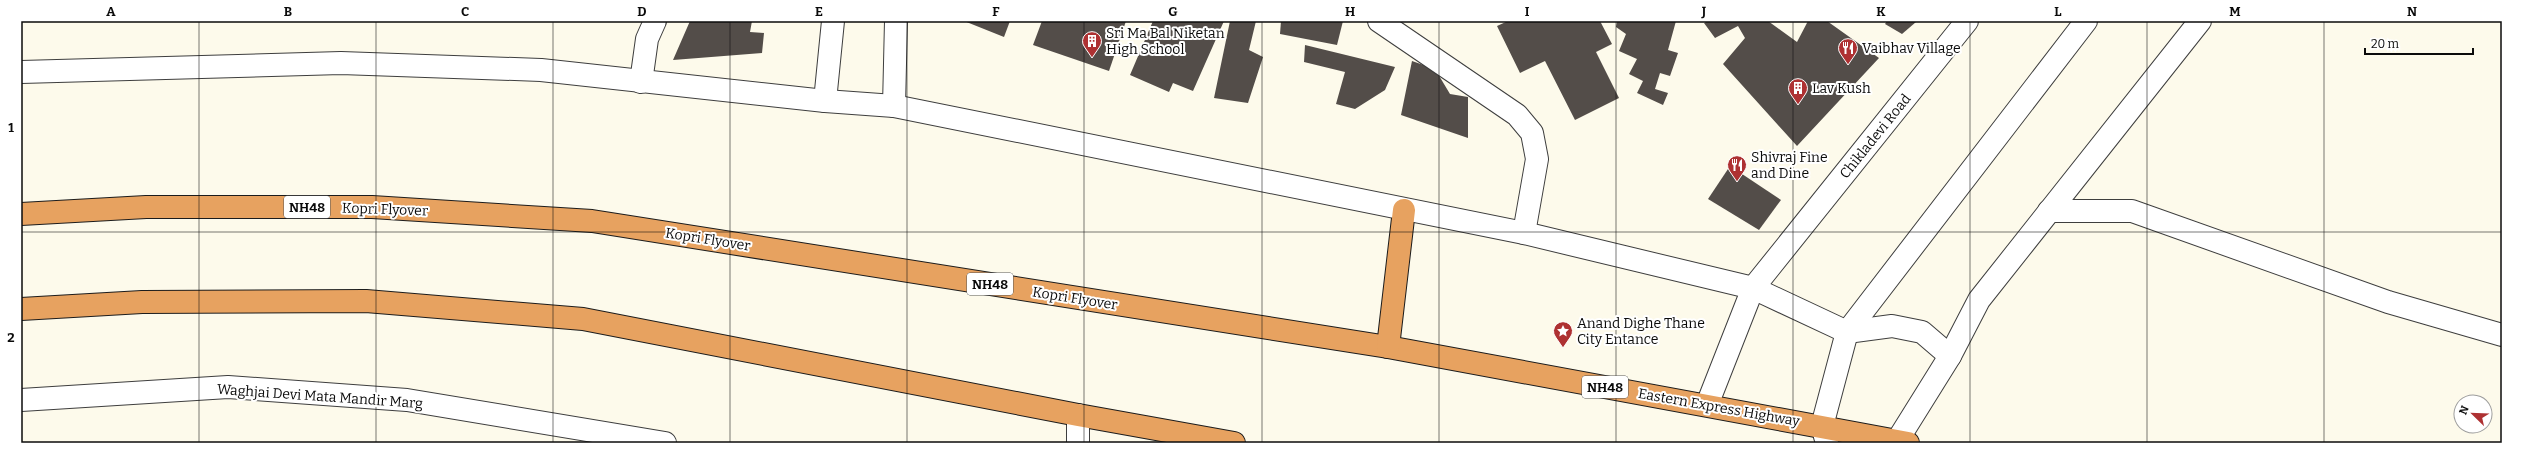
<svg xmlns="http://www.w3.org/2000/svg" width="2523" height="464" font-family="Bitter,serif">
  <rect width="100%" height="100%" fill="#fdfaeb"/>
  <g fill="#534d49">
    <path d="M690 21H752L750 32 764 33 762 53 673 60Z"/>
    <path d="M964 21H1010L1004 37Z"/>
    <path d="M1042 21H1126L1109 71 1033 45Z"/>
    <path d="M1153 21H1224L1193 91 1173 83 1169 92 1130 75Z"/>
    <path d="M1230 21H1256L1249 50 1263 57 1248 103 1214 98Z"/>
    <path d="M1281 21H1343L1337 45 1280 34Z"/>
    <path d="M1508 21H1600L1612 44 1596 52 1619 98 1575 120 1545 61 1520 73 1497 26Z"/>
    <path d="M1617 21H1676L1668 50 1678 53 1670 76 1660 73 1655 89 1668 93 1663 105 1637 93 1643 81 1629 74 1637 59 1619 51 1626 34 1616 27Z"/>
    <path d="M1708 21H1768L1797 42 1808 21H1827L1879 58 1797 146 1723 64 1745 38 1738 26 1715 38 1704 23Z"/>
    <path d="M1887 21H1916V22L1902 34 1885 24Z"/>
    <path d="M1305 45 1395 67 1385 90 1355 109 1336 104 1345 72 1304 62Z"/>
    <path d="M1412 61 1435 69 1450 94 1468 97V138L1401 115Z"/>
    <path d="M1730 166 1781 200 1759 230 1708 199Z"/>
  </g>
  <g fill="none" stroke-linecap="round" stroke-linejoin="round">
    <defs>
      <g id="minor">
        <path d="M1379 21 1517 115 1532 133 1537 159 1524 233"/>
        <path d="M21 72 341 63 541 70 825 101 894 106 1524 233 1753 288 1847 332 1892 326 1922 332 1950 356"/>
        <path d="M641 82 647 39 655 21"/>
        <path d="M825 101 833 21"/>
        <path d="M894 106 896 21"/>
        <path d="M2049 211H2132L2388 302 2502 335"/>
        <path d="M21 400 228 387 407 400 665 443"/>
        <path d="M1707 405 1753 288 1967 21"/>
        <path d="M1078 415V443"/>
        <path d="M1897 441 1950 356 1979 300 2200 21"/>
        <path d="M1827 443 1822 426 1847 332 2086 21"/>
      </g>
      <g id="highway">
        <path d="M21 214 146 207H372L592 221 1388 347 1908 443"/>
        <path d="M21 309 142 302 366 301 583 319 1078 415 1234 443"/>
        <path d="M1388 347 1404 210"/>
      </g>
    </defs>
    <use href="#minor" stroke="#3e3e3e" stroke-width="24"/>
    <use href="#highway" stroke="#1c1c1c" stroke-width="24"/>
    <use href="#minor" stroke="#fff" stroke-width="22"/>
    <use href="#highway" stroke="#e7a260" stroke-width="22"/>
  </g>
  <path fill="none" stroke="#0b0b0b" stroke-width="1" stroke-opacity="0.55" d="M199 21V443M376 21V443M553 21V443M730 21V443M907 21V443M1084 21V443M1262 21V443M1439 21V443M1616 21V443M1793 21V443M1970 21V443M2147 21V443M2324 21V443M21 232H2502"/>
  <defs>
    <symbol id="building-pin" viewBox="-11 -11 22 30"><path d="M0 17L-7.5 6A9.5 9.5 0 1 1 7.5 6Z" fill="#ae3132" stroke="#fff"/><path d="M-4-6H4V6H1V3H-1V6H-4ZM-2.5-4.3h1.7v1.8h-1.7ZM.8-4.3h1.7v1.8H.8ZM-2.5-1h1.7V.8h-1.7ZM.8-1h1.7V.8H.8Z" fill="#fff"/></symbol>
    <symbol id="restaurant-pin" viewBox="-11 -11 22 30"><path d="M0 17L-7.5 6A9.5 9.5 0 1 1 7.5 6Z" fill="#ae3132" stroke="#fff"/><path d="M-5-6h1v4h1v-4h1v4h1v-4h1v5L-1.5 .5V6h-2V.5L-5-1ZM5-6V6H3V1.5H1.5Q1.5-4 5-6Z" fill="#fff"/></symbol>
    <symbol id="sight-pin" viewBox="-11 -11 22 30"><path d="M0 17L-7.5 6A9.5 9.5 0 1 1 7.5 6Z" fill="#ae3132" stroke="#fff"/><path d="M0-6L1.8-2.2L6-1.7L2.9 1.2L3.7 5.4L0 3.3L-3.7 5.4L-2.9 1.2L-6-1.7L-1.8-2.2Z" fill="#fff"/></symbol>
  </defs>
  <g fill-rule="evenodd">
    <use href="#building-pin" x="1081" y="30" width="22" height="30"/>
    <use href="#restaurant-pin" x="1837" y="37" width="22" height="30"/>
    <use href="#building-pin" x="1787" y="77" width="22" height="30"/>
    <use href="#restaurant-pin" x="1726" y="154" width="22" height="30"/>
    <use href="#sight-pin" x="1552" y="320" width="22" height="30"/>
  </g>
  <g text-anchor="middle" stroke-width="4" stroke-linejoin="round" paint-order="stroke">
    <g fill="#fff" stroke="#545454" stroke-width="1">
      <rect x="284" y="196" width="46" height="22" rx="3"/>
      <rect x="967" y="273" width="46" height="22" rx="3"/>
      <rect x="1582" y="376" width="46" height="22" rx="3"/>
    </g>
    <g font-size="13" font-weight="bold" fill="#0b0b0b">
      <text x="307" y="212">NH48</text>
      <text x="990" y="289">NH48</text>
      <text x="1605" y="392">NH48</text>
    </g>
    <g font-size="14" fill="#0b0b0b" stroke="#fff" text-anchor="start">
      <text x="1106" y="38">Sri Ma Bal Niketan<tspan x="1106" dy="16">High School</tspan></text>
      <text x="1862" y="53">Vaibhav Village</text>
      <text x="1812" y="93">Lav Kush</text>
      <text x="1751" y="162">Shivraj Fine<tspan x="1751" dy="16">and Dine</tspan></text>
      <text x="1577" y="328">Anand Dighe Thane<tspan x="1577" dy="16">City Entance</tspan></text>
    </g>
    <g font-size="14" fill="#0b0b0b" stroke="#fff">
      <text transform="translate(1875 136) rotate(-51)" y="5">Chikladevi Road</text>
      <text transform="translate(385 209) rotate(2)" y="5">Kopri Flyover</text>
      <text transform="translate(708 239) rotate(9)" y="5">Kopri Flyover</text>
      <text transform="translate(1075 298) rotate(9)" y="5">Kopri Flyover</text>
      <text transform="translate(320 396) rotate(4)" y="5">Waghjai Devi Mata Mandir Marg</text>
      <text transform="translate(1719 407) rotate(10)" y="5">Eastern Express Highway</text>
    </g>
  </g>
  <rect width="2523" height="464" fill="none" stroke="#ffffff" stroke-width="44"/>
  <g transform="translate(2473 414) rotate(293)"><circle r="19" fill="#ffffff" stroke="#9d9d9d"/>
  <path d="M0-3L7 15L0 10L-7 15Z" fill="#ae3132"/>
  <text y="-6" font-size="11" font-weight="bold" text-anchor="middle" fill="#0b0b0b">N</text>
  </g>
  <path d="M2365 48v6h108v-6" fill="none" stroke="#0b0b0b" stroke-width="2"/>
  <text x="2371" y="48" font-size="12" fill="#0b0b0b" stroke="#ffffff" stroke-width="3" paint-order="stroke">20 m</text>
  <rect x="22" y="22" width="2479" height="420" fill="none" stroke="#0b0b0b" stroke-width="1.5"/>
  <g font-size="13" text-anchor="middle" font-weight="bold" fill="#0b0b0b">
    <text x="111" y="16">A</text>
    <text x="288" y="16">B</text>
    <text x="465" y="16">C</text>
    <text x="642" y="16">D</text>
    <text x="819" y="16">E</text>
    <text x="996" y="16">F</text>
    <text x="1173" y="16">G</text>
    <text x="1350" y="16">H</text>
    <text x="1527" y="16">I</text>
    <text x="1704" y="16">J</text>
    <text x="1881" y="16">K</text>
    <text x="2058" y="16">L</text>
    <text x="2235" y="16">M</text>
    <text x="2412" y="16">N</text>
    <text x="11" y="132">1</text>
    <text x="11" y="342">2</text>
  </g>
</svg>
